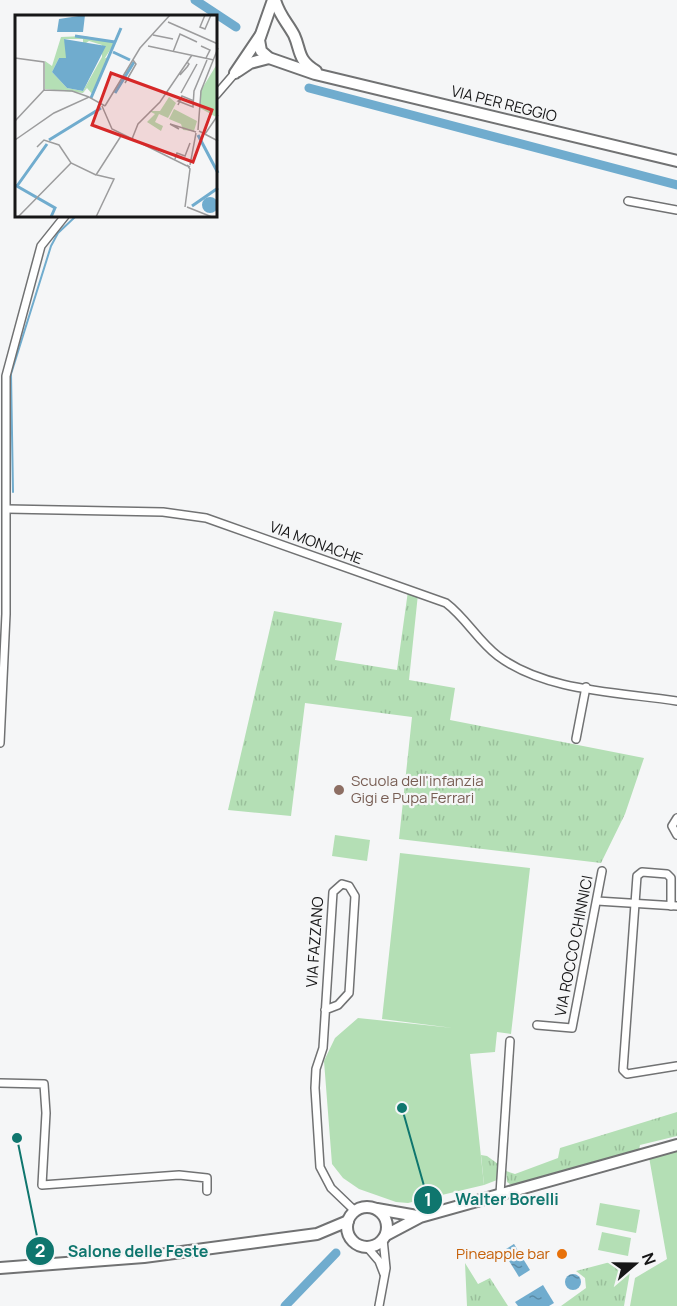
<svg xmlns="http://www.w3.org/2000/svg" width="677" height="1306" font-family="Manrope,sans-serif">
  <defs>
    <pattern id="grass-tufts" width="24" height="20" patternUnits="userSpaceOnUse" patternTransform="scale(1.5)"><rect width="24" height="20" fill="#b4dfb5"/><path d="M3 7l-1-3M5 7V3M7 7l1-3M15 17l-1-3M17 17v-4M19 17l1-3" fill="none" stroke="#9abf9b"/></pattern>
    <pattern id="water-ripples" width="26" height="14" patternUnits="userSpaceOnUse" patternTransform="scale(1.5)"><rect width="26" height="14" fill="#70acce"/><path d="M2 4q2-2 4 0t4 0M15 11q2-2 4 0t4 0" fill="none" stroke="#5b8ba6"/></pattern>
  </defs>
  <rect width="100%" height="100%" fill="#f5f6f7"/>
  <g fill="url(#grass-tufts)">
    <path d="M408 591 418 594 409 680 455 688 450 720 644 758 625 814 601 863 399 839 412 717 305 703 291 816 228 810 274 611 342 623 335 660 397 670Z"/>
    <path d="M677 1112V1136L640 1145 639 1150 513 1186 507 1182 506 1171 515 1174 558 1158 560 1148Z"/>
    <path d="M481 1155 487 1156 498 1164 497 1180 484 1185Z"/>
    <path d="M614 1261 630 1272 624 1306H561L586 1288 585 1278 576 1271Z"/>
    <path d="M465 1263 478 1284 490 1278 508 1306H467Z"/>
  </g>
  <g fill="#b4dfb5">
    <path d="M335 835 370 840 367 861 332 856Z"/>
    <path d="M400 853 530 868 511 1034 497 1032 495 1052 470 1054 484 1185 408 1203 396 1202 359 1189 343 1178 332 1164 324 1061 335 1038 358 1018 453 1028 382 1019Z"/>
    <path d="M677 1145V1306H630L635 1278 667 1259 649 1157Z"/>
    <path d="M600 1203 640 1210 636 1233 596 1225Z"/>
    <path d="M602 1232 631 1238 628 1256 598 1250Z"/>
  </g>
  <g fill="url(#water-ripples)">
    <path d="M514 1244 530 1270 519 1277 503 1251Z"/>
    <circle cx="573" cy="1282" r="8"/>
    <path d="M543 1285 554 1303 549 1306H518L515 1302Z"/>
  </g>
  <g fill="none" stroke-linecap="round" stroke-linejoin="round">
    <path stroke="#70acce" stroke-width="2" d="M13 492 11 374 51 246 58 233 76 216"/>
    <g stroke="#70acce" stroke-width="9">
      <path d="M195 0 236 27"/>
      <path d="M309 88 677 185"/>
      <path d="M285 1306 336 1253"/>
    </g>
    <defs>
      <g id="street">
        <path d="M216 95 235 73"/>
        <path d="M628 201 677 210"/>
        <path d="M7 509 163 512 206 518 446 603C466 618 478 641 498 656 546 692 620 692 677 701"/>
        <path d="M576 739 586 687"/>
        <path d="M0 743 6 614V376L41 246 65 216"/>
        <path d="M677 818 672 826 677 835"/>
        <path d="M597 901 677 906"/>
        <path d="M671 906V878L667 874 642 872 637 876 623 1070 627 1074 677 1066"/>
        <path d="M325 1010 338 1005 349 993 355 896 349 886 342 884 333 892 323 1048 316 1069 315 1088 320 1167 331 1188 355 1211"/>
        <path d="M537 1025 572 1028 602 871"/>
        <path d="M0 1083 44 1084 46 1113 42 1185 179 1175 207 1178V1191"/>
        <path d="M500 1194 510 1041"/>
        <path d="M367 1247 379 1261 384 1274"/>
        <path d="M379 1306 386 1268 383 1239"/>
      </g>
      <g id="secondary">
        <path d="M273 0 259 40 261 51 269 58 315 74 677 161"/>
        <path d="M275 0C279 15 287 22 294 35 301 50 297 60 316 71"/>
        <path d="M238 71 250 63 269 58"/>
        <path d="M235 73 260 36"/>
        <circle cx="367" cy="1227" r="20"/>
        <path d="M377 1209 417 1216"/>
        <path d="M386 1235 420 1217 677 1145"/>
        <path d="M0 1268 144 1257 317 1234 348 1221"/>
      </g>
    </defs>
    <use href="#street" stroke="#717273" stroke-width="10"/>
    <use href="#secondary" stroke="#717273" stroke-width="14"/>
    <use href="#street" stroke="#fff" stroke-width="7"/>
    <use href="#secondary" stroke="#fff" stroke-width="10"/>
  </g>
  <circle fill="#8d6e63" stroke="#f5f6f7" stroke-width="2" cx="339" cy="790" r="6"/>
  <circle fill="#e8710a" stroke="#f5f6f7" stroke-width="2" cx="562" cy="1254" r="6"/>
  <g text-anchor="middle" stroke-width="4.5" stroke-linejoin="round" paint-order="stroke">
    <g font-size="15" fill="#161617" stroke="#f5f6f7">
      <text transform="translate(504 104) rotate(14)" y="5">VIA PER REGGIO</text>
      <text transform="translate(316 543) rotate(20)" y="5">VIA MONACHE</text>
      <text transform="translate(315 942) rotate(-86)" y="5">VIA FAZZANO</text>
      <text transform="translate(574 946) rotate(-79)" y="5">VIA ROCCO CHINNICI</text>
    </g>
    <g font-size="15" fill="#785e54" stroke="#f5f6f7" text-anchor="start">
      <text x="351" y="786">Scuola dell'infanzia<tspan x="351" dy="17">Gigi e Pupa Ferrari</tspan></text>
    </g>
    <g font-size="15" fill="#c56008" stroke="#f5f6f7" text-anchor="end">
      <text x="550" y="1259">Pineapple bar</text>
    </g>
  </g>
  <g transform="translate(15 15)">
    <rect width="202" height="202" fill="#f5f6f7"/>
    <path d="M93 42 78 80 72 73 68 78 88 44ZM154 82 161 88 153 103 144 99 140 107 148 111 146 116 132 107 140 99 134 96H145Z" fill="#b4dfb5"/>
    <path d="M69 21 100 27 68 78 30 74V46L37 51 46 22ZM49 24H68V30L74 26 87 30V42L68 76 52 73 37 57 44 43H51L53 35Z" fill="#b4dfb5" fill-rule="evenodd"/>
    <path d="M202 49V99L201 102 185 93V77ZM159 94 182 106 179 116 168 115 166 109 154 104Z" fill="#b4dfb5"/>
    <path d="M70 0 68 17H42L44 4ZM49 24 91 31 68 76 52 73 37 57 44 43H51ZM187 190a8 8 0 1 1 16 0a8 8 0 1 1-16 0Z" fill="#70acce"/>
    <path fill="none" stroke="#70acce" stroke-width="3" d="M60 21 100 27M98 37 115 45M100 78 119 47M76 83 106 13M183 120 203 158M34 125 86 93M0 170 40 193 36 202M2 171 32 129M177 191 203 173"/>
    <path fill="none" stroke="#9c9c9d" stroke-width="1.5" d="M190 0 185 12 190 14 196 0M153 7 203 29M138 20 158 24M133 31 199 45M186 31 195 35 191 43M158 37 165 19 182 27M0 43 29 47V75L57 76 74 82M172 47 174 49 172 52 165 60 173 51M110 68 121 49 118 45M166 78 182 49M166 84 163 86 178 92 179 76 192 45M163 90 167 81 179 86M87 91 97 114 172 151M90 91 125 33 155 0M0 106 29 75M164 114 155 109 181 117M183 115 186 76 203 33M184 116 203 126M190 119 203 100M117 124 123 109 145 87 177 40M0 125 39 98 74 82 90 91M22 132 29 125 44 130 56 148 81 160 106 121M160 144 162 138 170 141 175 128M175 150 181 118M170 192 175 154 172 150 175 152M172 192 197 202M3 202 56 148M81 202 99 164 82 160"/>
    <path fill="#d62828" fill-opacity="0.15" stroke="#d62828" stroke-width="3" d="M96 58 197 95 178 147 77 110Z"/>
    <rect width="202" height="202" fill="none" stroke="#161617" stroke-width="3"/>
  </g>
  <path fill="none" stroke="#0f766e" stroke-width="2" d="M402 1108L428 1200M17 1138L40 1251"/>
  <g fill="#0f766e" stroke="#f5f6f7" stroke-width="2">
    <circle cx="402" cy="1108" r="6"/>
    <circle cx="17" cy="1138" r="6"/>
    <circle cx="428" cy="1200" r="15"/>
    <circle cx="40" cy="1251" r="15"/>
  </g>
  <g font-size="18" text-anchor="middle" font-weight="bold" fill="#fff">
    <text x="428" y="1206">1</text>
    <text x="40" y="1257">2</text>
  </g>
  <g font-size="16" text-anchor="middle" font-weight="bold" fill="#0f766e" stroke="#f5f6f7" stroke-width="4.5" stroke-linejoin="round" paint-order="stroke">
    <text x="507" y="1205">Walter Borelli</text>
    <text x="138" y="1257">Salone delle Feste</text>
  </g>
  <g transform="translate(635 1264) rotate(70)" stroke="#f5f6f7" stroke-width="4.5" paint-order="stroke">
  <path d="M0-4.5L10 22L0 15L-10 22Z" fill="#161617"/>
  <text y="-9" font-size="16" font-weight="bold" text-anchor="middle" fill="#161617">N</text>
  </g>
</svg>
